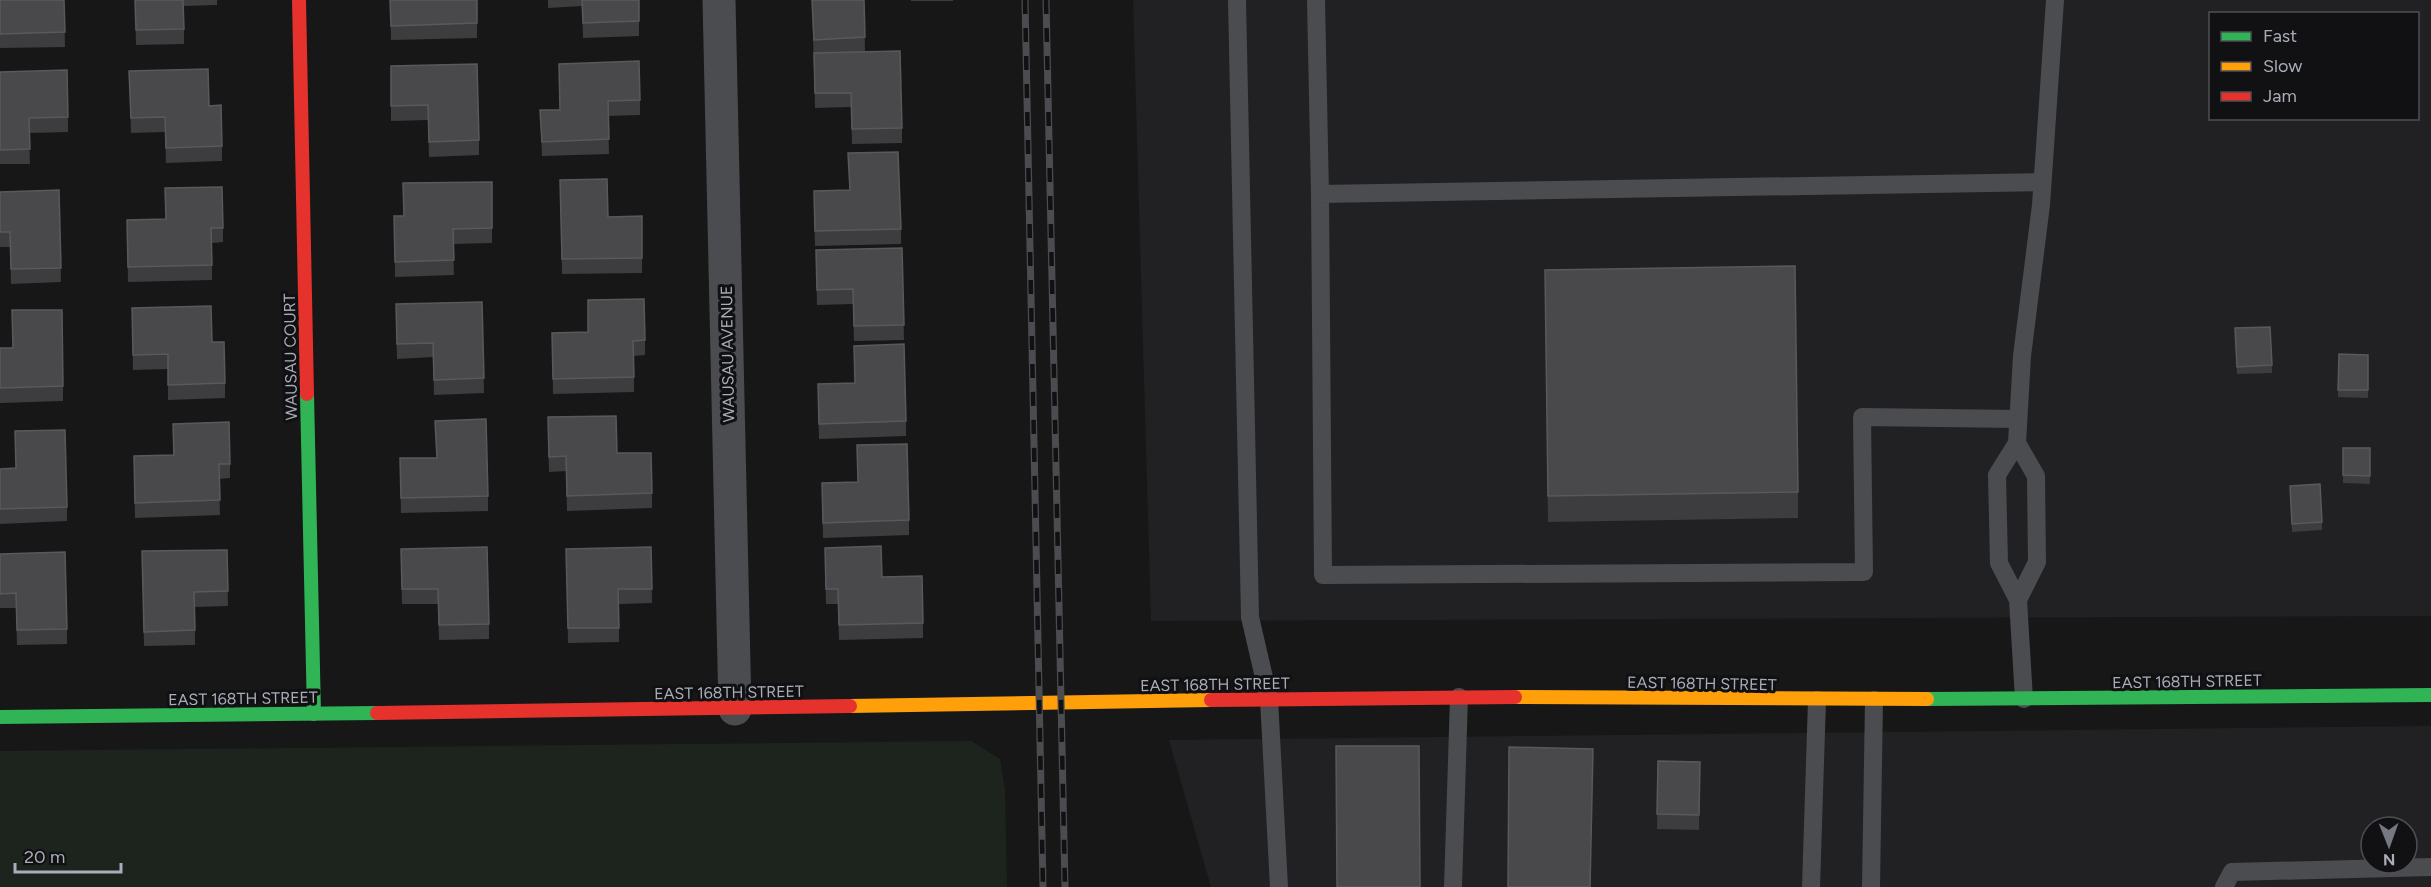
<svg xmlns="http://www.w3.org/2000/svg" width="2431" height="887" font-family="Figtree,sans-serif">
  <rect width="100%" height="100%" fill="#171717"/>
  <g fill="#212123" fill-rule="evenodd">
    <path d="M1133 0H2431V616L1151 621ZM2210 14H2418V118H2210Z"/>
    <path d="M2431 726V887H1211L1169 740ZM2371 827H2407V863H2371Z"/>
  </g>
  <path fill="#1d241e" d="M971 741 1000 759 1005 790 1007 887H0V751Z"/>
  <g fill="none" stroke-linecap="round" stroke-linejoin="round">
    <g stroke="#4b4c50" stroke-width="18">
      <path d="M1237 0 1250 617 1269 699 1279 887"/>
      <path d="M1316 0 1320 194"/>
      <path d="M2018 419 1862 417 1864 572 1323 575 1320 194 2042 182"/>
      <path d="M2017 443 2022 356 2041 205 2055 0"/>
      <path d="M2018 600 2037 562 2036 476 2017 443 1997 475 1999 563 2018 600 2024 699"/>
      <path d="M1453 887 1459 697"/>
      <path d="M1811 887 1817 700"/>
      <path d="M1871 887 1874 700"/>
      <path d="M2224 887 2232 872 2431 867"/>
    </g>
    <path stroke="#4b4c50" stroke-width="33" d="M719 0 735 709"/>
    <g stroke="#30b455" stroke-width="14">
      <path d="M307 394 314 714"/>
      <path d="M1927 699 2431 695"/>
      <path d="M0 717 377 713"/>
    </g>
    <g stroke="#ff9f0a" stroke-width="14">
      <path d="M1515 697 1927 699"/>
      <path d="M850 706 1211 700"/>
    </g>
    <g stroke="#e5322d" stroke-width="14">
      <path d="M299 0 307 394"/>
      <path d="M1211 700 1515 697"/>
      <path d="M377 713 850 706"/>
    </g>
    <defs>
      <g id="rail">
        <path d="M1025 0 1043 887"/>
        <path d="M1046 0 1065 887"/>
      </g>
    </defs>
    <use href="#rail" stroke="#4b4c4f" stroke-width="7"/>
    <use href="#rail" stroke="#111113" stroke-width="4.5" stroke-dasharray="14" stroke-linecap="butt"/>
  </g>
  <g fill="#3d3d3f">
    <path d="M0 0H64L65 47 0 48Z"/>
    <path d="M135 0H217V5L184 6V44L136 45Z"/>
    <path d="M390 0H477V38L391 40Z"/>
    <path d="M548 0H639V36L583 38 582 6 548 8Z"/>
    <path d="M812 0H864L865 52 902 128V143L852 144 851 107 815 108Z"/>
    <rect x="911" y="0" width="42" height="1"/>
    <path d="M559 64 640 100V115L608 116 609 154 542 156 540 110H560Z"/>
    <path d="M391 66 479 140V155L429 157 428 120 391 121Z"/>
    <path d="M129 71 209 106 222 146V161L166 163 165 132 131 133Z"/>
    <path d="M0 72 68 117V132L29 133 30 164H0Z"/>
    <path d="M560 180 608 217 642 216V273L562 274Z"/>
    <path d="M492 182V243L453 244 454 275 395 277 394 216H404Z"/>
    <path d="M165 188 223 228V242L212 243V280L128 282 127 235 166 219Z"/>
    <path d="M59 190 61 282 11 284 10 247H0V192Z"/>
    <path d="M849 190 901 229V244L815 246 814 206Z"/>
    <path d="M902 248 904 340 854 341 853 304 817 305 816 265Z"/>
    <path d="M1545 296 1798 492V518L1548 522Z"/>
    <path d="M482 302 484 393 434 395 433 357 397 359 396 318Z"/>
    <path d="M132 323 212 342 225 383V398L168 400V369L133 370Z"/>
    <path d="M552 333 645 340V355L634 356V392L553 394Z"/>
    <path d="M2235 336 2272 365V373L2237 374Z"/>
    <path d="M0 348 63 386V401L0 403Z"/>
    <path d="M2339 354 2368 355V398L2338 397Z"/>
    <path d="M818 398 906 421V436L819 439Z"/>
    <path d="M173 424 230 464V478L219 479 220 515 135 518 134 471 173 455Z"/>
    <path d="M548 432 617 453 652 493V508L567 511 566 471 549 472Z"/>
    <path d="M2343 448H2370V484L2343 483Z"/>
    <path d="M0 469 67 507V521L0 524Z"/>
    <path d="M400 473 488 496V511L401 513Z"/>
    <path d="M2290 486 2322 522V530L2292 532Z"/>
    <path d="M822 498 909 520V535L823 538Z"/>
    <path d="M651 547 652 603 619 604V642L568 643 566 549Z"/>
    <path d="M227 550 228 606 195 607V645L144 646 142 551Z"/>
    <path d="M0 554 67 629V644L17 645 16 608H0Z"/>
    <path d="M825 563 882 577 923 623V638L839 640 838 604H826Z"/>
    <path d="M401 564 489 624V639L439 640 438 604H402Z"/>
    <path d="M1658 761 1700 762 1699 830 1657 829Z"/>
  </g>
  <g fill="#49494c" stroke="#58595d" stroke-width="1.5">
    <path d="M0 0H64L65 32 0 34Z"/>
    <path d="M135 0H183L184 29 136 30Z"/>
    <path d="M390 0H477V23L391 26Z"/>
    <path d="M582 0H639V21L583 23Z"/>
    <path d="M812 0H864L865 37 814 40Z"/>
    <path d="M900 51 902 128 852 129 851 93H815L814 53Z"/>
    <path d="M639 61 640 100 608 101 609 139 542 142 540 110H560L559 64Z"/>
    <path d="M477 64 479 140 429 142 428 105 391 106V66Z"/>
    <path d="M208 69 209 106 221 105 222 146 166 148 165 117 131 118 129 71Z"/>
    <path d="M67 70 68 117 29 118 30 149 0 150V72Z"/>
    <path d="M898 152 901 229 815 231 814 191 850 190 848 153Z"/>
    <path d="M607 179 608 217 642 216V258L562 259 560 180Z"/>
    <path d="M492 182V228L453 229 454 260 395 262 394 216H404L403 183Z"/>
    <path d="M222 187 223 228H211L212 265 128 267 127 220 166 219 165 188Z"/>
    <path d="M59 190 61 268 11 269 10 232H0V192Z"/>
    <path d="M902 248 904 325 854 326 853 289 817 290 816 250Z"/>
    <path d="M1795 266 1798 492 1548 496 1545 270Z"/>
    <path d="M644 299 645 340 633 341 634 377 553 379 552 333 588 332V300Z"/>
    <path d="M482 302 484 378 434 380 433 343 397 344 396 304Z"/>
    <path d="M211 306 212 342H224L225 383 168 385V354L133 355 132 308Z"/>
    <path d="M12 310H62L63 386 0 388V348H13Z"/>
    <path d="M2270 327 2272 365 2237 367 2235 328Z"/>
    <path d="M904 344 906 421 819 424 818 384 855 383 854 346Z"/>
    <path d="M2339 354 2368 355V390H2338Z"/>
    <path d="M616 416 617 453H651L652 493 567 496 566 456 549 457 548 417Z"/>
    <path d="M486 419 488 496 401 498 400 458H437L435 421Z"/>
    <path d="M229 422 230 464H219L220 500 135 503 134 456 174 455 173 424Z"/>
    <path d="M65 430 67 507 0 509V469L16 468 15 431Z"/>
    <path d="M907 444 909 520 823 523 822 483 858 482 857 445Z"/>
    <path d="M2343 448H2370V476L2343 475Z"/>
    <path d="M2320 484 2322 522 2292 524 2290 486Z"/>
    <path d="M881 546 882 577 922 576 923 623 839 625 838 589H826L825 548Z"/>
    <path d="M487 547 489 624 439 625 438 589H402L401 549Z"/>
    <path d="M651 547 652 589H618L619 628H568L566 549Z"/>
    <path d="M227 550 228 591 194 592 195 630 144 632 142 551Z"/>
    <path d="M65 552 67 629 17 630 16 593 0 594V554Z"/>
    <path d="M1336 746H1419L1420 887H1337Z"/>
    <path d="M1509 747 1593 749 1590 887H1508Z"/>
    <path d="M1658 761 1700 762 1699 815 1657 814Z"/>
  </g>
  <g text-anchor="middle" stroke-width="6" stroke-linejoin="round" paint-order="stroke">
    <g font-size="16" fill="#a8adb8" stroke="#111113">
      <text transform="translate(727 354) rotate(-91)" y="6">WAUSAU AVENUE</text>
      <text transform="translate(290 357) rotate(-91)" y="6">WAUSAU COURT</text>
      <text transform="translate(2187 681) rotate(-1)" y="6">EAST 168TH STREET</text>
      <text transform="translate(1702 683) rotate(1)" y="6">EAST 168TH STREET</text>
      <text transform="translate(1215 684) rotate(-1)" y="6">EAST 168TH STREET</text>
      <text transform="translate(729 692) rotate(-1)" y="6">EAST 168TH STREET</text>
      <text transform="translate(243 698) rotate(-1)" y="6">EAST 168TH STREET</text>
    </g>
  </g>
  <rect x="2209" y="12" width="210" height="108" fill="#111113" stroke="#4d4f55" stroke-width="1.5"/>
  <rect x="2221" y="32" width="30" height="9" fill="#30b455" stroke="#4d4f55" stroke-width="1.5"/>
  <text x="2263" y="42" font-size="18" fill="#a8adb8">Fast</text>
  <rect x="2221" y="62" width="30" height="9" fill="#ff9f0a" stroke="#4d4f55" stroke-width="1.5"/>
  <text x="2263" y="72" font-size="18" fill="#a8adb8">Slow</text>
  <rect x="2221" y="92" width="30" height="9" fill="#e5322d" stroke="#4d4f55" stroke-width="1.5"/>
  <text x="2263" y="102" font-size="18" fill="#a8adb8">Jam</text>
  <g transform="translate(2389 845) rotate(179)"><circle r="28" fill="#111113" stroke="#4d4f55" stroke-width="1.5"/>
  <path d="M0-4.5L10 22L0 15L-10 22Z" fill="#757880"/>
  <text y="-9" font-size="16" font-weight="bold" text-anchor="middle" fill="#a8adb8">N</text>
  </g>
  <path d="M15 863v9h106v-9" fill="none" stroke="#a8adb8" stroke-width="3"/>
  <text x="24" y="863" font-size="18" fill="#a8adb8" stroke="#111113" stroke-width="4.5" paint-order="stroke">20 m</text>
</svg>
